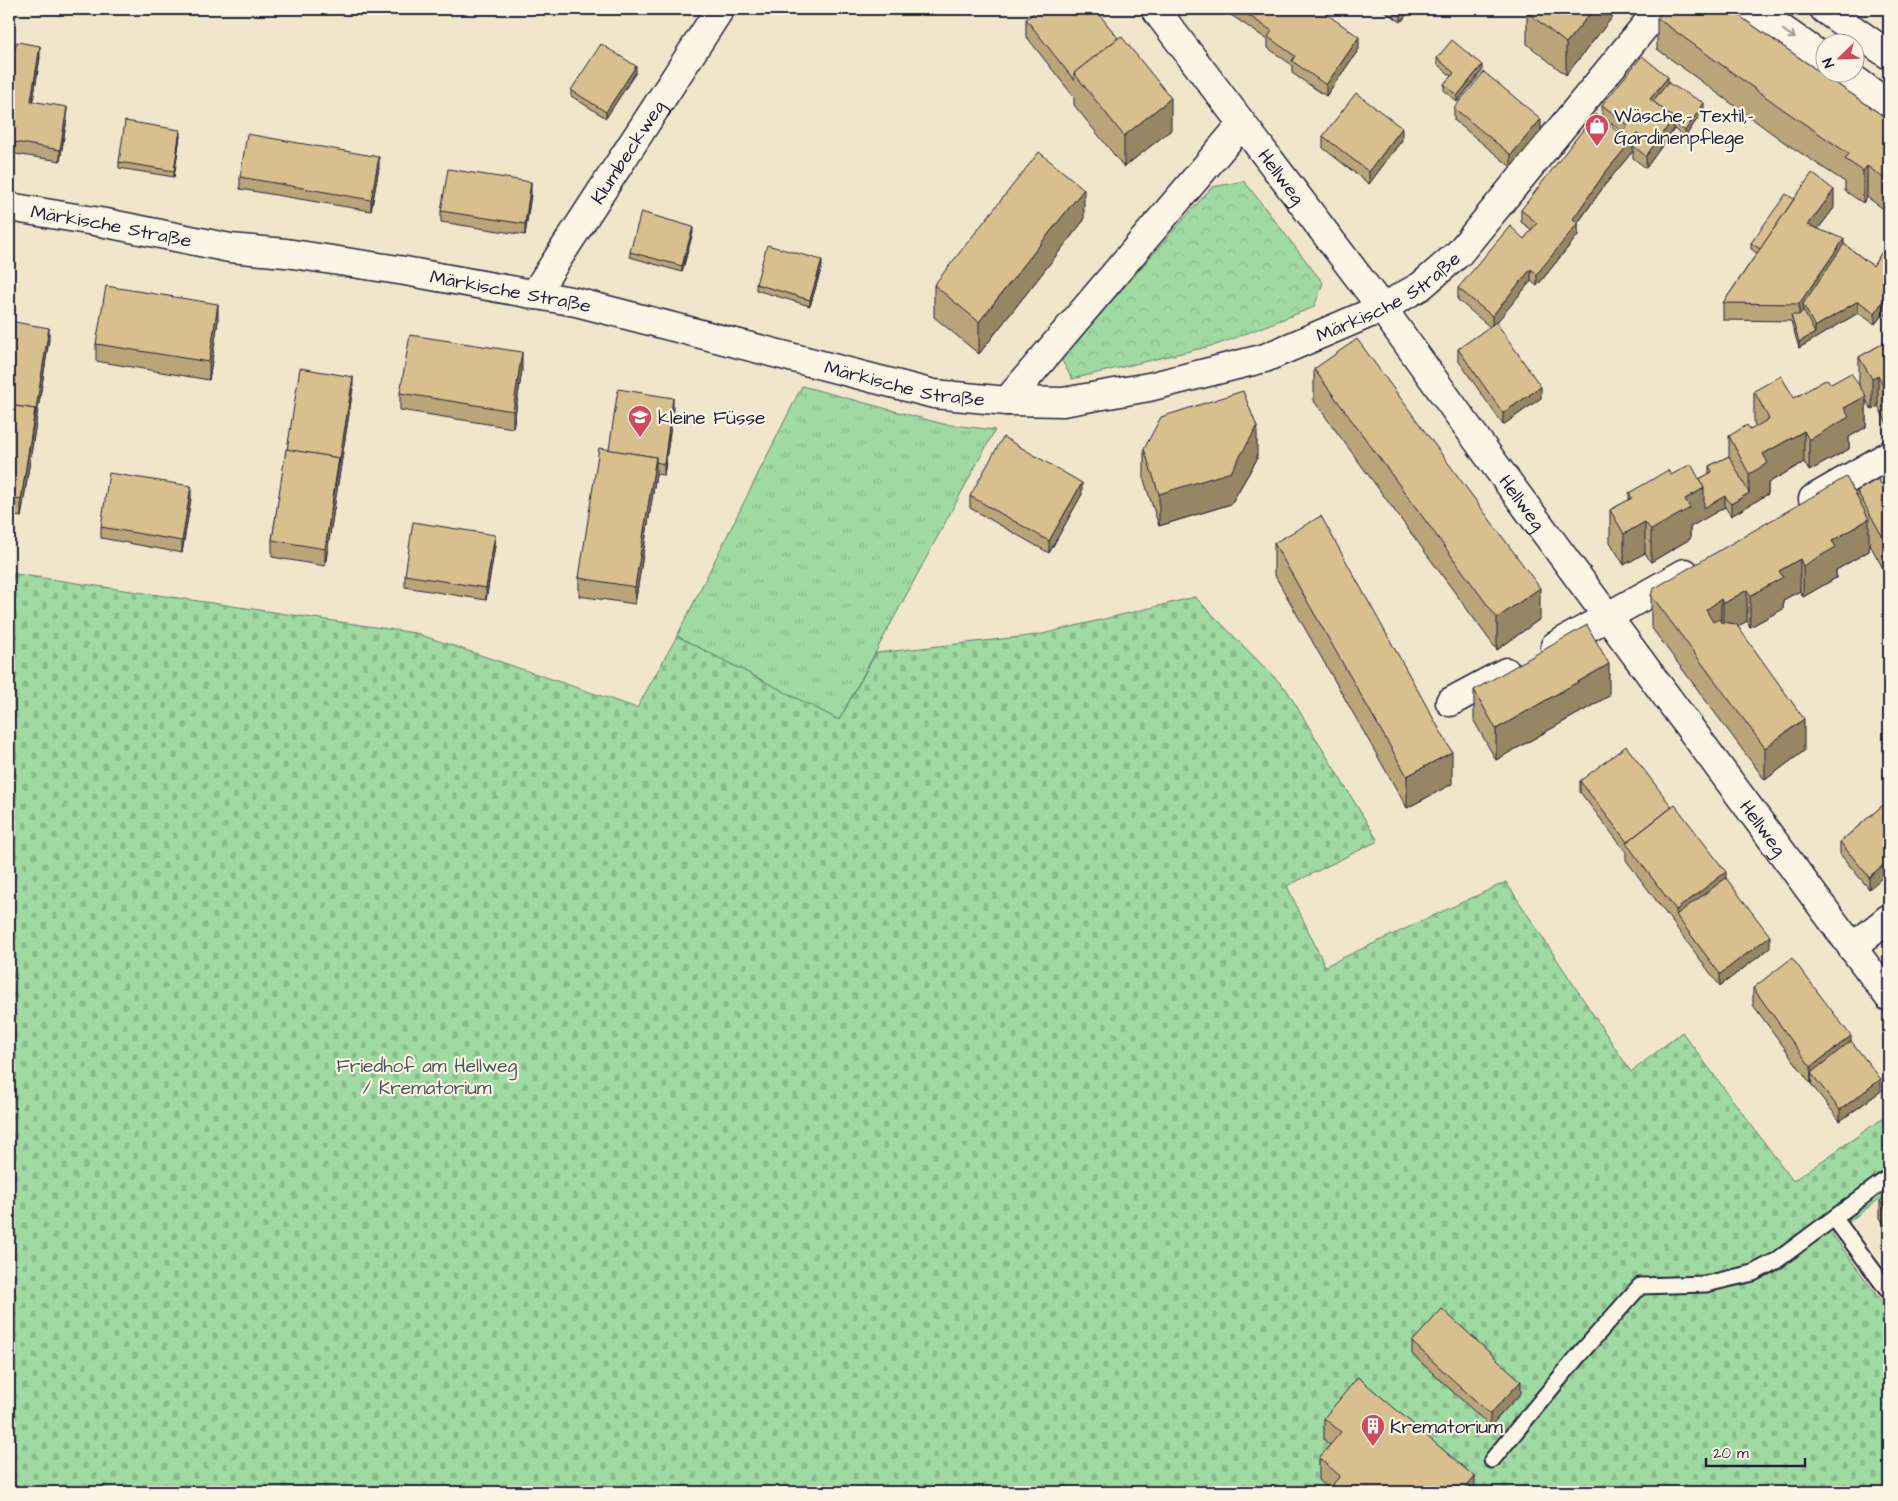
<svg xmlns="http://www.w3.org/2000/svg" width="1898" height="1501" font-family="'Architects Daughter',sans-serif">
  <defs>
    <pattern id="forest-crowns" width="20" height="18" patternUnits="userSpaceOnUse" patternTransform="scale(1.25)"><rect width="20" height="18" fill="#9edaa1"/><path d="M2 6a3 3 0 1 1 6 0M12 15a3 3 0 1 1 6 0" fill="none" stroke="#88bb8c"/></pattern>
    <pattern id="cemetery-stones" width="16" height="16" patternUnits="userSpaceOnUse" patternTransform="scale(1.25)"><rect width="16" height="16" fill="#9edaa1"/><path d="M2 7V4a2 2 0 0 1 4 0v3zM10 15v-3a2 2 0 0 1 4 0v3z" fill="#88bb8c"/></pattern>
    <pattern id="park-tufts" width="24" height="20" patternUnits="userSpaceOnUse" patternTransform="scale(1.25)"><rect width="24" height="20" fill="#9edaa1"/><path d="M3 7l-1-3M5 7V3M7 7l1-3M15 17l-1-3M17 17v-4M19 17l1-3" fill="none" stroke="#88bb8c"/></pattern>
  </defs>
  <rect width="100%" height="100%" fill="#f1e5cb"/>
  <filter id="ink" filterUnits="userSpaceOnUse"><feTurbulence type="fractalNoise" baseFrequency=".02" numOctaves="2"/><feDisplacementMap in="SourceGraphic" scale="10" xChannelSelector="R" yChannelSelector="G"/><feConvolveMatrix kernelMatrix="1 2 1 2 8 2 1 2 1" color-interpolation-filters="sRGB"/></filter>
  <g filter="url(#ink)">
    <path fill="url(#forest-crowns)" stroke="#607e6e" d="M1244 181 1323 283 1314 307 1219 344 1072 379 1061 359 1212 187Z"/>
    <path fill="url(#cemetery-stones)" stroke="#607e6e" d="M9 573 415 633 637 708 677 636 839 720 876 653 1038 635 1195 597 1286 689 1378 841 1287 886 1325 966 1506 882 1631 1072 1682 1032 1793 1181 1889 1114V1192L1832 1234 1889 1312V1492H9Z"/>
    <path fill="url(#park-tufts)" stroke="#607e6e" d="M802 386 943 424 995 430 839 720 677 636Z"/>
    <g fill="none" stroke-linecap="round" stroke-linejoin="round">
      <defs>
        <g id="lane">
          <path d="M1835 1219 1889 1292"/>
          <path d="M1492 1460 1578 1356 1640 1286 1706 1284 1753 1273 1776 1261 1889 1177"/>
        </g>
        <g id="street">
          <path id="s1" d="M1155 9 1382 308 1490 458 1889 997"/>
          <path id="s2" d="M9 207 106 223 230 248 286 253 405 271 576 302 934 394 1007 401 1063 402 1149 387 1265 358 1382 308 1421 286 1459 253 1659 9"/>
          <path id="s3" d="M534 295 720 9"/>
          <path d="M1007 401 1242 124"/>
          <path d="M1813 499 1889 455"/>
          <path d="M1555 646 1685 573"/>
          <path d="M1450 702 1506 672"/>
          <path d="M1852 948 1889 918"/>
        </g>
        <g id="secondary">
          <path d="M1753 9 1826 60"/>
          <path d="M1824 9 1889 55"/>
          <path d="M1844 72 1889 105"/>
        </g>
      </defs>
      <use href="#lane" stroke="#22223b" stroke-width="19"/>
      <use href="#street" stroke="#22223b" stroke-width="31"/>
      <use href="#secondary" stroke="#22223b" stroke-width="31"/>
      <use href="#lane" stroke="#fcf5e5" stroke-width="15"/>
      <use href="#street" stroke="#fcf5e5" stroke-width="28"/>
      <use href="#secondary" stroke="#fcf5e5" stroke-width="28"/>
    </g>
    <g fill="#baa47a" stroke="#22223b">
      <path d="M1222 9H1326L1328 15 1359 49 1326 96 1292 73V65L1268 48V40Z"/>
      <path d="M1381 9H1411L1401 22Z"/>
      <path d="M1619 9 1566 75 1527 44V12Z"/>
      <path d="M1657 18 1745 20 1889 120V213L1867 197 1863 203 1845 191V182L1784 142 1657 49Z"/>
      <path d="M1026 19 1171 130 1124 167 1074 105V97L1026 36Z"/>
      <path d="M9 48 14 51 40 57 33 101 67 118 60 161 9 153Z"/>
      <path d="M1437 58 1482 71 1457 102 1444 90V84L1451 76 1437 64Z"/>
      <path d="M636 72 606 118 571 96V90Z"/>
      <path d="M1668 83 1704 109 1685 137 1674 129 1646 168 1633 158V151L1604 186 1578 223V235L1537 286 1531 281 1496 322 1541 398 1503 425 1458 360V349L1490 327 1458 300V288L1524 239 1532 230 1521 222V210L1622 132 1602 116V105Z"/>
      <path d="M1454 108 1541 131 1511 167 1454 120Z"/>
      <path d="M180 136 174 177 119 168V162Z"/>
      <path d="M1323 136 1402 140 1369 184 1323 148Z"/>
      <path d="M379 168 371 211 240 189V177Z"/>
      <path d="M531 194 525 235 441 222V211Z"/>
      <path d="M1794 199 1834 208 1818 229 1844 244 1873 266 1889 241V318L1883 314 1875 324 1858 313 1799 348 1791 321 1723 320V303L1757 253 1751 249V243Z"/>
      <path d="M1084 220 979 354 934 317V285Z"/>
      <path d="M693 232 682 272 630 257V252Z"/>
      <path d="M822 266 810 306 756 290V284Z"/>
      <path d="M9 321 49 340 21 517 9 515Z"/>
      <path d="M218 321 209 380 96 361V344Z"/>
      <path d="M1889 340V425L1888 426 1878 406 1872 410 1866 400V427L1849 437V449L1809 471 1804 462 1768 483V494L1731 516 1725 507 1690 527V539L1651 562 1645 553 1624 565 1610 542V510L1629 500V493L1671 475 1699 479 1709 474V466L1729 456V436L1750 430 1756 427 1754 423V391L1794 398 1831 384 1859 386V357Z"/>
      <path d="M1314 369 1540 619 1497 650 1314 401Z"/>
      <path d="M522 370 513 428 400 410V393Z"/>
      <path d="M353 388 325 566 272 557V540L287 450Z"/>
      <path d="M673 410 664 475 656 474 635 604 579 596V578L609 450Z"/>
      <path d="M1144 449 1257 459 1231 504 1159 526 1144 480Z"/>
      <path d="M1889 480 1885 572 1869 543V551L1836 570V578L1803 597 1800 591 1783 600V609L1750 627 1747 621 1738 626 1804 751 1765 780 1651 627V595L1857 498V491L1881 484Z"/>
      <path d="M1082 494 1049 553 970 508V496Z"/>
      <path d="M191 498 182 553 101 538V527Z"/>
      <path d="M1274 543 1452 784 1407 808 1274 574Z"/>
      <path d="M495 546 486 600 405 587V575Z"/>
      <path d="M1474 690 1609 696 1496 760 1474 721Z"/>
      <path d="M1580 781 1726 878 1770 948 1720 986 1626 860V852L1580 792Z"/>
      <path d="M1889 800 1869 889 1840 854V842Z"/>
      <path d="M1753 988 1851 1041 1881 1091 1840 1121 1811 1084 1753 1005Z"/>
      <path d="M1889 1194V1231L1880 1218V1201Z"/>
      <path d="M1412 1342 1521 1393 1490 1426 1412 1354Z"/>
      <path d="M1324 1418 1475 1492 1329 1489 1319 1480V1458L1330 1445 1324 1440Z"/>
    </g>
    <g fill="#978663" stroke="#22223b">
      <path d="M1402 9H1411L1401 22V10Z"/>
      <path d="M1594 9H1619L1566 75V43Z"/>
      <path d="M1359 37V49L1326 96V85Z"/>
      <path d="M40 46V57L31 113V101Z"/>
      <path d="M1482 65V71L1457 102V96Z"/>
      <path d="M636 66V72L606 118V112Z"/>
      <path d="M1668 77V89L1653 107 1650 99Z"/>
      <path d="M1171 98V130L1124 167V136Z"/>
      <path d="M1704 103V109L1685 137V131Z"/>
      <path d="M67 107V118L60 161V150Z"/>
      <path d="M1674 118V129L1646 168V156Z"/>
      <path d="M1541 119V131L1511 167V155Z"/>
      <path d="M1402 128V140L1369 184V172Z"/>
      <path d="M180 130V136L174 177V171Z"/>
      <path d="M1637 134V145L1633 146V151L1604 186 1577 224 1578 223V235L1537 286V274L1573 219 1604 174Z"/>
      <path d="M379 157V168L371 211V200Z"/>
      <path d="M1867 166V197L1863 203V171Z"/>
      <path d="M531 182V194L525 235V224Z"/>
      <path d="M1084 189V220L979 354V322Z"/>
      <path d="M1834 190V208L1808 242V225Z"/>
      <path d="M693 227V232L682 272V266Z"/>
      <path d="M1844 239V256L1803 304V316L1799 321V304Z"/>
      <path d="M822 260V266L810 306V300Z"/>
      <path d="M1531 269V281L1492 328V316Z"/>
      <path d="M1889 292V304L1883 308V314L1875 324V313Z"/>
      <path d="M1858 301V313L1799 348V342L1815 333V327Z"/>
      <path d="M218 304V321L209 380V362Z"/>
      <path d="M49 328V340L21 517V500Z"/>
      <path d="M522 352V370L513 428V411Z"/>
      <path d="M1878 375V406L1872 410V379Z"/>
      <path d="M353 377V388L325 566V549Z"/>
      <path d="M1541 387V398L1503 425V413Z"/>
      <path d="M1888 394H1889V425L1888 426Z"/>
      <path d="M1866 396V427L1849 437V449L1809 471V440L1844 408Z"/>
      <path d="M673 398V410L664 475V464Z"/>
      <path d="M1257 427V459L1231 504 1159 526V494Z"/>
      <path d="M1804 431V462L1768 483V494L1731 516V504L1749 493V474L1763 454Z"/>
      <path d="M656 457V474L635 604V587Z"/>
      <path d="M1082 483V494L1049 553V541Z"/>
      <path d="M191 486V498L182 553V541Z"/>
      <path d="M1704 488 1725 496V507L1690 527V539L1651 562V530L1685 499Z"/>
      <path d="M1869 519V551L1836 570V578L1803 597V566L1832 541Z"/>
      <path d="M1645 522V553L1624 565V534Z"/>
      <path d="M495 535V546L486 600V588Z"/>
      <path d="M1889 539V570L1885 572V541Z"/>
      <path d="M1800 559V591L1783 600V609L1750 627V596L1779 571Z"/>
      <path d="M1540 588V619L1497 650V618Z"/>
      <path d="M1747 590V621L1723 635V604Z"/>
      <path d="M1721 599V631L1706 642V610Z"/>
      <path d="M1609 664V696L1496 760V729Z"/>
      <path d="M1804 719V751L1765 780V748Z"/>
      <path d="M1452 752V784L1407 808V776Z"/>
      <path d="M1889 860V872L1869 889V877Z"/>
      <path d="M1726 872V889L1676 915V910Z"/>
      <path d="M1770 936V948L1720 986V974Z"/>
      <path d="M1851 1036V1053L1811 1073V1084V1067Z"/>
      <path d="M1881 1079V1091L1840 1121V1110Z"/>
      <path d="M1521 1381V1393L1490 1426V1414Z"/>
      <path d="M1475 1477V1492H1462Z"/>
    </g>
    <g fill="#d8bf8e" stroke="#22223b">
      <path d="M1039 9H1095L1118 38 1074 73V80L1026 19Z"/>
      <path d="M1239 9H1326L1328 10 1325 13 1359 37 1326 85 1292 61 1295 56 1268 37 1272 31Z"/>
      <path d="M1530 9H1594L1566 43 1527 12Z"/>
      <path d="M1664 9H1732L1745 20 1889 120V182L1867 166 1863 171 1845 159 1849 154 1784 110 1657 18Z"/>
      <path d="M1121 36 1171 98 1124 136 1074 73Z"/>
      <path d="M1452 40 1482 65 1457 96 1444 84 1454 73 1437 58Z"/>
      <path d="M17 42 40 46 31 101 67 107 60 150 9 141V48L14 51Z"/>
      <path d="M601 44 636 66 606 112 571 90Z"/>
      <path d="M1642 56 1668 77 1650 99 1674 118 1646 156 1633 146 1640 136 1637 134 1604 174 1573 219 1578 223 1537 274 1531 269 1492 316 1458 288 1510 226 1524 239 1537 223 1521 210 1595 114 1621 134 1628 125 1602 105Z"/>
      <path d="M1484 72 1541 119 1511 155 1454 108Z"/>
      <path d="M1668 83 1704 103 1685 131 1674 123V118L1653 101Z"/>
      <path d="M1356 93 1402 128 1369 172 1323 136Z"/>
      <path d="M125 121 180 130 174 171 119 162Z"/>
      <path d="M247 134 379 157 371 200 240 177Z"/>
      <path d="M1039 152 1084 189 979 322 934 285Z"/>
      <path d="M448 169 531 182 525 224 441 211Z"/>
      <path d="M1812 173 1834 190 1808 225 1844 239 1799 304 1723 303Z"/>
      <path d="M1786 194 1794 199 1760 249 1751 243Z"/>
      <path d="M641 212 693 227 682 266 630 252Z"/>
      <path d="M1889 241V292L1875 313 1858 301 1815 327 1803 304 1844 244 1873 266Z"/>
      <path d="M767 245 822 260 810 300 756 284Z"/>
      <path d="M106 286 218 304 209 362 96 344Z"/>
      <path d="M1889 298V313L1883 308Z"/>
      <path d="M1803 310 1815 333 1799 342 1791 315H1799Z"/>
      <path d="M9 321 49 328 35 415V409L9 405Z"/>
      <path d="M1496 322 1541 387 1503 413 1458 349Z"/>
      <path d="M410 335 522 352 513 411 400 393Z"/>
      <path d="M1357 339 1540 588 1497 618 1314 369Z"/>
      <path d="M1889 340V394H1888L1878 375 1872 379 1859 357Z"/>
      <path d="M300 368 353 377 339 464V458L287 450Z"/>
      <path d="M1851 373 1866 396 1844 408 1849 417 1809 440 1804 431 1763 454 1768 463 1749 474 1729 436 1747 425 1750 430 1769 419 1754 391 1781 376 1794 398 1827 379 1831 384Z"/>
      <path d="M618 389 673 398 664 464 656 462V457L609 450Z"/>
      <path d="M1243 391 1257 427 1231 472 1159 494 1144 449 1161 417Z"/>
      <path d="M9 405 35 409 21 500 9 498Z"/>
      <path d="M1003 437 1082 483 1049 541 970 496Z"/>
      <path d="M599 448 656 457 635 587 579 578Z"/>
      <path d="M286 449 339 458 325 549 272 540Z"/>
      <path d="M1729 456 1749 493 1731 504 1725 496 1704 508V488L1699 479 1712 472 1709 466Z"/>
      <path d="M1691 464 1704 488 1685 499 1690 508 1651 530 1645 522 1624 534 1610 510 1632 498 1629 493 1648 482 1668 470 1671 475Z"/>
      <path d="M109 473 191 486 182 541 101 527Z"/>
      <path d="M1846 477 1869 519 1832 541 1836 547 1803 566 1800 559 1779 571 1783 577 1750 596 1747 590 1723 604 1721 599 1706 610 1713 622 1719 619 1721 622 1736 624 1804 719 1765 748 1651 595 1653 589Z"/>
      <path d="M1878 479 1881 484 1889 480V539L1885 541 1857 491Z"/>
      <path d="M1321 516 1452 752 1407 776 1274 543Z"/>
      <path d="M413 522 495 535 486 588 405 575Z"/>
      <path d="M1587 625 1609 664 1496 729 1474 690Z"/>
      <path d="M1626 746 1672 807 1627 842 1580 781Z"/>
      <path d="M1889 800V860L1869 877 1840 842Z"/>
      <path d="M1675 805 1726 872 1676 910 1626 843Z"/>
      <path d="M1726 878 1770 936 1720 974 1676 915Z"/>
      <path d="M1792 958 1851 1036 1811 1067 1753 988Z"/>
      <path d="M1851 1041 1881 1079 1840 1110 1811 1073Z"/>
      <path d="M1889 1194V1214L1880 1201Z"/>
      <path d="M1442 1309 1521 1381 1490 1414 1412 1342Z"/>
      <path d="M1358 1377 1475 1477 1462 1492H1326L1340 1476 1319 1458 1341 1432 1324 1418Z"/>
    </g>
    <defs><path id="oneway-shaft" d="M-6 0H5M1.5-3L5.5 0L1.5 3" fill="none" stroke-width="1.6" stroke-linecap="round" stroke-linejoin="round" transform="scale(1.25)"/></defs>
    <use stroke="#9a9698" href="#oneway-shaft" transform="translate(1789 34) rotate(35)"/>
  </g>
  <defs>
    <symbol id="shop-pin" viewBox="-11 -11 22 30"><path d="M0 17L-7.5 6A9.5 9.5 0 1 1 7.5 6Z" fill="#d1495b" stroke="#fcf5e5"/><path d="M-5-2.5h2.3a2.7 3.5 0 0 1 5.4 0H5L5.5 6h-11ZM-1.5-2.5h3a1.5 2.3 0 0 0-3 0Z" fill="#fff"/></symbol>
    <symbol id="school-pin" viewBox="-11 -11 22 30"><path d="M0 17L-7.5 6A9.5 9.5 0 1 1 7.5 6Z" fill="#d1495b" stroke="#fcf5e5"/><path d="M0-5L7-2L0 1L-7-2ZM-4 1L0 2.5L4 1V4Q0 6-4 4Z" fill="#fff"/></symbol>
    <symbol id="building-pin" viewBox="-11 -11 22 30"><path d="M0 17L-7.5 6A9.5 9.5 0 1 1 7.5 6Z" fill="#d1495b" stroke="#fcf5e5"/><path d="M-4-6H4V6H1V3H-1V6H-4ZM-2.5-4.3h1.7v1.8h-1.7ZM.8-4.3h1.7v1.8H.8ZM-2.5-1h1.7V.8h-1.7ZM.8-1h1.7V.8H.8Z" fill="#fff"/></symbol>
  </defs>
  <g fill-rule="evenodd">
    <use href="#shop-pin" x="1583" y="112" width="28" height="38"/>
    <use href="#school-pin" x="626" y="403" width="28" height="38"/>
    <use href="#building-pin" x="1359" y="1412" width="28" height="38"/>
  </g>
  <g text-anchor="middle" stroke-width="4.5" stroke-linejoin="round" paint-order="stroke">
    <g font-size="19" fill="#22223b" stroke="#fcf5e5" text-anchor="start">
      <text x="1614" y="122">Wäsche,- Textil,-<tspan x="1614" dy="22">Gardinenpflege</tspan></text>
      <text x="658" y="424">kleine Füsse</text>
      <text x="1390" y="1433">Krematorium</text>
    </g>
    <g font-size="19" fill="#22223b" stroke="#fcf5e5">
      <text dy="7" stroke="none"><textPath href="#s3" startOffset="171">Klumbeckweg</textPath></text>
      <text dy="7" stroke="none"><textPath href="#s1" startOffset="210">Hellweg</textPath></text>
      <text dy="7" stroke="none"><textPath href="#s2" startOffset="104">Märkische Straße</textPath></text>
      <text dy="7" stroke="none"><textPath href="#s2" startOffset="509">Märkische Straße</textPath></text>
      <text dy="7" stroke="none"><textPath href="#s2" startOffset="1419">Märkische Straße</textPath></text>
      <text dy="7" stroke="none"><textPath href="#s2" startOffset="914">Märkische Straße</textPath></text>
      <text dy="7" stroke="none"><textPath href="#s1" startOffset="615">Hellweg</textPath></text>
      <text dy="7" stroke="none"><textPath href="#s1" startOffset="1020">Hellweg</textPath></text>
    </g>
    <g font-size="19" fill="#47595a" stroke="#fcf5e5">
      <text x="427" y="1072">Friedhof am Hellweg<tspan x="427" dy="22">/ Krematorium</tspan></text>
    </g>
  </g>
  <rect width="1898" height="1501" fill="none" stroke="#fcf5e5" stroke-width="30"/>
  <rect x="15" y="15" width="1868" height="1471" fill="none" stroke="#22223b" stroke-width="2" filter="url(#ink)"/>
  <g transform="translate(1840 58) rotate(247)"><circle r="24" fill="#fcf5e5" stroke="#a5a1a1"/>
  <path d="M0-4L9 19L0 12L-9 19Z" fill="#d1495b"/>
  <text y="-8" font-size="14" font-weight="bold" text-anchor="middle" fill="#22223b">N</text>
  </g>
  <path d="M1706 1458v8h99v-8" fill="none" stroke="#22223b" stroke-width="2.5"/>
  <text x="1713" y="1458" font-size="15" fill="#22223b" stroke="#fcf5e5" stroke-width="4" paint-order="stroke">20 m</text>
</svg>
